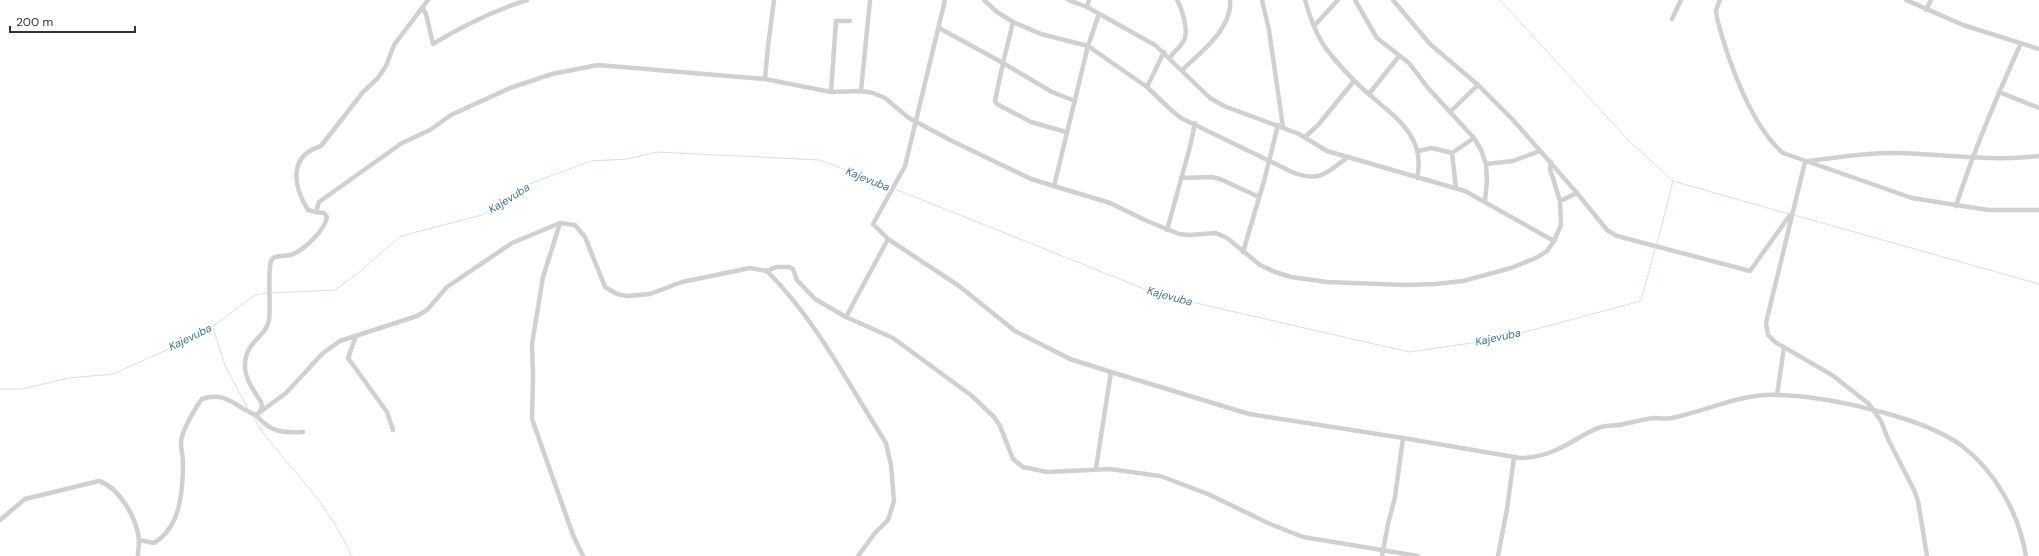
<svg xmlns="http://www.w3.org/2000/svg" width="2039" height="556" font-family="'DM Sans',sans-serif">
  <rect width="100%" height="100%" fill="#fff"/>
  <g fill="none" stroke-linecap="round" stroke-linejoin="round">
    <g stroke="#cfe2ee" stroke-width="1">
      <path d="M1500 0 1628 140 1673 181 1789 214"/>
      <path d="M895 189 1157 294 1409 352 1499 339 1641 301 1655 249"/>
      <path d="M1794 215 2039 284"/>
      <path d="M1657 244 1673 181"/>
      <path d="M272 293 335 290 357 274 401 236 482 215 529 184 591 161 628 159 657 152 820 160 890 187"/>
      <path d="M213 328 225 365 248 409"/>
      <path d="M0 389H22L69 378 113 374 191 339 212 327 255 295 268 293"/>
      <path d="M252 415C267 442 290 464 309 488 326 509 340 532 352 556"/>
    </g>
    <g stroke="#d0d0d0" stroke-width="4.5">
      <path d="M984 0 997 12 1013 22 1041 34 1088 46 1147 87 1170 109 1181 118 1292 172C1320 183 1326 173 1348 157"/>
      <path d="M1068 0 1087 7 1155 45 1210 98 1224 106 1299 134 1327 151 1465 191 1554 241"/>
      <path d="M1262 0 1269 30 1283 127"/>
      <path d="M1305 0C1310 18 1316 35 1327 50 1338 64 1351 78 1364 90 1392 115 1427 135 1417 178"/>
      <path d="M1355 0 1377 38 1409 63 1428 88 1474 138 1481 150 1486 164 1487 181 1485 200"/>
      <path d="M1720 0 1716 10 1717 18C1727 58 1751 126 1783 153L1912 198 1988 210H2039"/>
      <path d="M1906 0 1963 25 2039 49"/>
      <path d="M1087 7 1089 0"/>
      <path d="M422 8 426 14 433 44C464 25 493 11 527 0"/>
      <path d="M1926 10 1931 0"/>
      <path d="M1672 19 1681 0"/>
      <path d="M1013 22 1003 63 1052 92 1075 101"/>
      <path d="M1314 26 1338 0"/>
      <path d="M939 28 1003 63 995 101 997 104 1031 122 1066 132"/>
      <path d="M1170 58C1174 51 1181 47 1184 40 1189 31 1182 9 1177 0"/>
      <path d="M1182 70C1201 52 1233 28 1230 0"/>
      <path d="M765 79 768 46 774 0"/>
      <path d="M1147 87 1164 52"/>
      <path d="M861 91 870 0"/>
      <path d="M831 92 836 21H850"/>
      <path d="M1999 92 2039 108"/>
      <path d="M1369 94 1399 56"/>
      <path d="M1450 112 1478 85"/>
      <path d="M1305 137 1318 125 1354 81"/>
      <path d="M1418 151 1432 148 1452 153 1456 188"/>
      <path d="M1452 153 1474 138"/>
      <path d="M1808 161C1836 158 1866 152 1896 153 1944 154 1991 162 2039 156"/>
      <path d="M1551 162 1550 169 1560 201"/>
      <path d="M1805 162 1766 323 1768 335 1775 342 1832 375 1869 404 1881 421 1888 439 1914 490 1918 501 1927 556"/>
      <path d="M1486 164 1513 161 1540 151"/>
      <path d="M1181 178 1212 177 1220 179 1259 197"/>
      <path d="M1054 186 1088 46 1099 14"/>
      <path d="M1577 193 1607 230 1617 236 1750 271 1790 215"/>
      <path d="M1956 206C1974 149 1997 96 2021 43"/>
      <path d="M316 212 308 210C293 186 288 156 321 146L363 92 378 78 386 66 394 45 428 0"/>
      <path d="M560 223 543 277 532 344 533 377 532 419 573 535 583 556"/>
      <path d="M1167 230 1190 147 1195 123"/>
      <path d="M888 239 959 286 1015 331 1070 359 1111 372"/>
      <path d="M1243 252 1264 181 1278 125"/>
      <path d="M767 271C817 321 848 384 886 443L891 465 894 501 888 520 875 533 858 556"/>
      <path d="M846 317 888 239 873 224 905 166 945 0"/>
      <path d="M356 336 348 358 387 412 393 430"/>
      <path d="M1777 395 1784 348"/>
      <path d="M260 411 262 406 261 402C254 390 244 379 245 364 246 340 266 338 269 320 271 308 267 265 272 259 277 254 287 257 293 254 305 249 325 230 327 217L324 213 316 212 319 202 402 143 430 130 451 115 510 88 552 74 598 65 765 79 831 92 861 91 873 93 885 98 909 118 952 141 1031 179 1110 203 1147 221 1179 234 1189 235 1216 233 1227 238 1260 265 1275 272 1291 277 1327 282 1406 285 1435 284 1463 281 1511 268 1538 257 1547 251 1554 241 1561 225 1560 201 1577 193 1514 121 1478 85 1430 44 1393 0"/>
      <path d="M256 415C270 432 282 433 303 432"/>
      <path d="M1096 468 1111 372 1249 414 1403 438"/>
      <path d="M0 520 25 499 99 481C120 488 137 519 139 540 139 545 138 551 138 556"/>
      <path d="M139 540 154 543C181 527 183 490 183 462 183 456 181 450 181 443 181 432 195 408 202 399 227 391 235 407 256 415L286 393 323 353 340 341 417 316 427 310 447 287 512 243 560 223 575 225 585 237 605 287 617 294 627 296 650 294 682 282 750 268 767 271 776 267H789L793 269 797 280 815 299 846 317 893 338 972 396 995 418 1000 426 1013 459 1023 467 1047 472 1110 469 1160 476 1208 494 1268 523 1303 537 1418 556"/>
      <path d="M1382 556 1388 524 1395 497 1403 438 1520 458C1544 458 1562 448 1582 436 1588 433 1594 429 1601 427 1608 425 1617 426 1624 424 1634 422 1644 419 1654 418 1660 418 1666 419 1672 418 1707 411 1741 393 1778 395 1826 396 1924 417 1962 446 1996 472 2019 514 2026 556"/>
      <path d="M1498 556 1507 509 1514 457"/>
    </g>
  </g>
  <g text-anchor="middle" stroke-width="4" stroke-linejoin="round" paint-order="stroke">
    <g font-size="11" font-style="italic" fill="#3f7597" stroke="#fff">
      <text transform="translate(868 179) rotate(22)" y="4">Kajevuba</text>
      <text transform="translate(509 198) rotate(-32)" y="4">Kajevuba</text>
      <text transform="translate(1170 296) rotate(15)" y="4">Kajevuba</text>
      <text transform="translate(190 337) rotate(-26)" y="4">Kajevuba</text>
      <text transform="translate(1498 337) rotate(-12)" y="4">Kajevuba</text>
    </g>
  </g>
  <path d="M10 26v6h125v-6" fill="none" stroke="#333333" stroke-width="2"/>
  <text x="16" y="26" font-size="12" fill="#333333" stroke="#ffffff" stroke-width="3" paint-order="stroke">200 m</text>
</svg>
